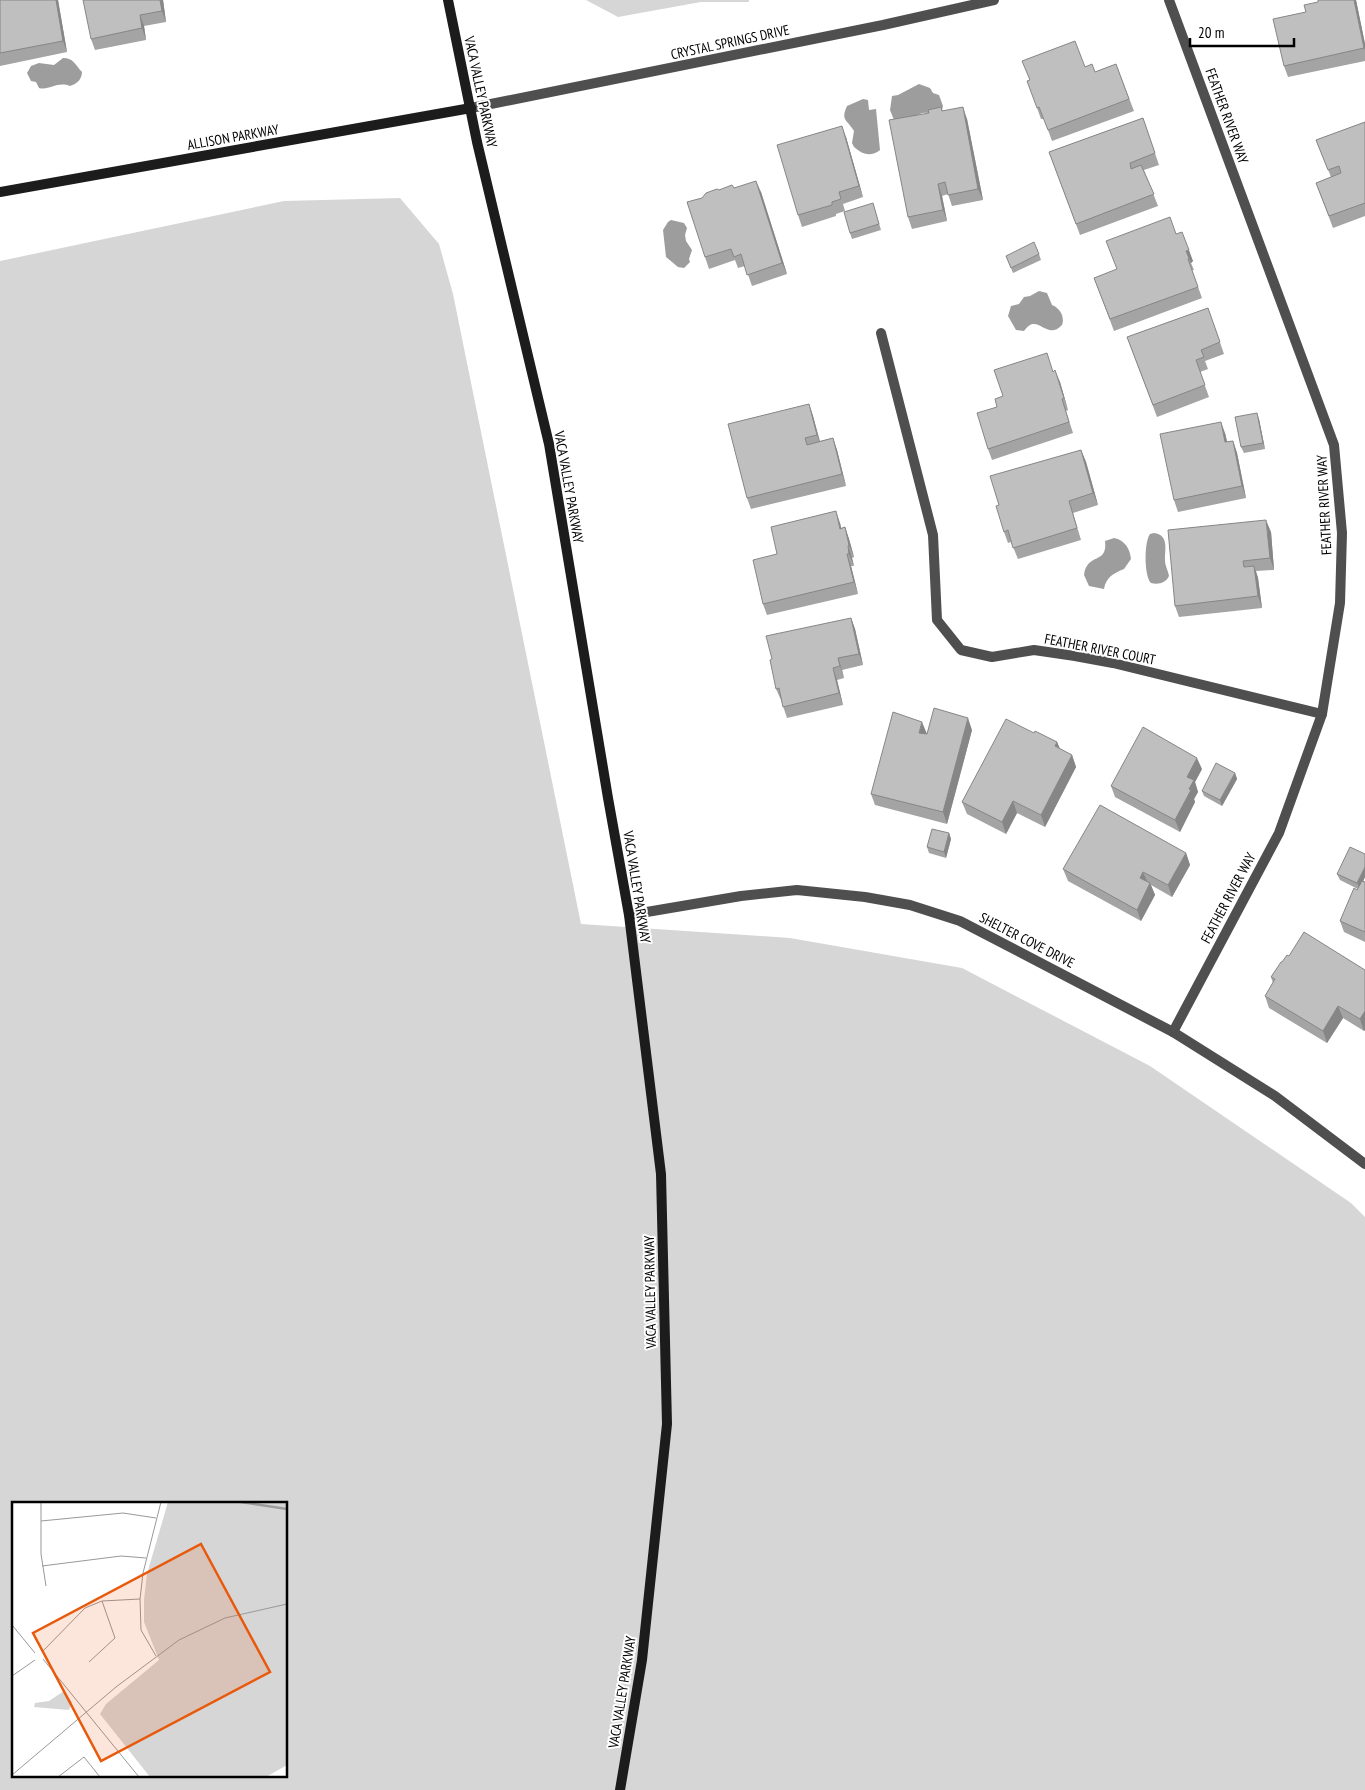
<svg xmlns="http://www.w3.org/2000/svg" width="1365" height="1790" font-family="'PT Sans Narrow',sans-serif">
  <rect width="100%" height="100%" fill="#fff"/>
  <g fill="#d6d6d6" fill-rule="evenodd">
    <path d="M586 0H749V2H701L618 17Z"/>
    <path d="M400 198 439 244 453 294 581 924 790 938 962 968 1150 1066 1351 1203 1365 1217V1790H0V261L284 201ZM14 1504H286V1776H14Z"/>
  </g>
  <g fill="#9d9d9d">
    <path d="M63 58C74 58 75 65 82 72 82 79 77 84 70 86 57 81 49 91 39 88L36 82 31 81 27 73 31 66 39 63 54 65Z"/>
    <path d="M919 84 930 88 933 93 939 95 943 106 941 113C929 114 921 109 912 120H894L890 110 892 96 898 95Z"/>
    <path d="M863 99 868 100 869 110 876 109 880 150C871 157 863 155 854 147L852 143 854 131C848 120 840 121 847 106Z"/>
    <path d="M671 220 684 223 687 228 685 235 686 241 692 250 689 259 690 262 684 268 678 267 666 257 663 230 668 222Z"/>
    <path d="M1039 291 1047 293 1052 305C1060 308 1065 317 1062 325 1046 342 1038 311 1024 331L1016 330 1008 316 1011 306 1019 304 1024 297 1030 296Z"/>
    <path d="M1154 533C1169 535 1165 549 1165 560 1165 566 1168 570 1169 576 1166 583 1158 585 1151 583 1144 576 1144 542 1150 534Z"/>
    <path d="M1114 538C1125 540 1130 549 1131 559L1124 569C1114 573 1106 577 1104 589L1089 586 1084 575C1087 552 1108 565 1105 541Z"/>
  </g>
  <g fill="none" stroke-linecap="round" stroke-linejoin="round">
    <g stroke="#4f4f4f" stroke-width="10">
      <path d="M1169 0 1334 445 1342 533 1340 603 1322 714 1279 833 1173 1032"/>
      <path d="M471 108 883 25 994 0"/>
      <path d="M881 333 933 535 937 620 961 650 992 657 1034 650 1075 656 1113 663 1322 714"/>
      <path d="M629 915 741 896 797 890 865 897 910 905 960 921 1173 1032 1275 1096 1365 1164"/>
    </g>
    <g stroke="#1c1c1c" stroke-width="10">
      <path d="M448 0 477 142 549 444 608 798 629 915 661 1174 667 1424 642 1660 620 1790"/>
      <path d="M0 192 471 108"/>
    </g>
  </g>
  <g fill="#a4a4a4">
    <path d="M0 0H58L67 52 0 66Z"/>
    <path d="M163 0 166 22 144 26 146 40 95 50 91 39Z"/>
    <path d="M1318 0H1356L1365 44V61L1288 77 1284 66 1306 12 1318 2Z"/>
    <path d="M1116 64 1134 111 1052 141 1044 119H1041L1037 108 1085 67 1095 72Z"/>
    <path d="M941 107 943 111 967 119 983 200 952 206 948 194 942 196 947 221 912 229 908 217 929 113Z"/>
    <path d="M1143 118 1159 165 1144 170 1158 206 1080 235 1049 152Z"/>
    <path d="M1365 122V216L1333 228 1316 183 1331 177 1316 140Z"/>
    <path d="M846 137 863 197 843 204 845 211 836 214V216L802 227 798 215Z"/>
    <path d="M734 188 761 192 787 274 752 286 745 266 738 268 735 260 709 269 705 257 702 198 719 190Z"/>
    <path d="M873 203 881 230 852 239 850 233Z"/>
    <path d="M1176 234 1193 261 1191 263 1194 270H1192L1202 298 1114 331 1094 278 1117 270Z"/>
    <path d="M1039 254 1041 260 1013 273 1006 256Z"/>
    <path d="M1208 308 1224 354 1205 361 1208 369 1200 372 1209 397 1157 417 1127 337Z"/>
    <path d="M1053 371 1060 382 1068 410 1066 411 1073 433 992 460 988 449 997 407 1003 396Z"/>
    <path d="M809 404 813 416 820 441 833 438 837 450 846 486 751 509 747 498Z"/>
    <path d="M1259 419 1265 449 1244 453 1241 447Z"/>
    <path d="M1225 433 1227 442 1233 441 1237 453 1246 498 1178 512 1174 500Z"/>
    <path d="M1081 450 1086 462 1098 505 1073 513 1081 540 1018 559 1011 542 1008 543 1004 532 999 505Z"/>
    <path d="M840 523 841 528 845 527 849 539 854 557 852 558 854 566H851L858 594 767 615 763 604 777 554Z"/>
    <path d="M1271 532 1274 570 1256 571 1258 578 1262 608 1179 617 1175 606Z"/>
    <path d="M851 618 855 629 863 665 842 670 844 678 837 680 843 705 787 718 781 700 776 689Z"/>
    <path d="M972 730 947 824 875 805 871 794 927 734Z"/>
    <path d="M1034 733 1057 742 1060 749 1072 755 1076 767 1045 827 1017 813 1006 834 967 814 962 802Z"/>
    <path d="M1202 769 1195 782 1198 792 1194 799 1195 802 1180 832 1115 797 1111 786Z"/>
    <path d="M1235 773 1237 779 1222 806 1204 796 1202 791Z"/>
    <path d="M949 833 951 839 946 858 929 853 927 847Z"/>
    <path d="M1186 853 1190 865 1172 897 1151 885 1155 895 1141 921 1068 881 1063 869Z"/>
    <path d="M1365 854V877L1363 881 1365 882V942L1344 932 1340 921 1358 889 1340 880 1337 874Z"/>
    <path d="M1289 956 1365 970V1030L1364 1031 1343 1018 1327 1043 1269 1008 1265 996 1273 983 1271 977 1282 962Z"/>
  </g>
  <g fill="#868686">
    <path d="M56 0H58L67 52 63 41Z"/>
    <path d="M160 0H163L166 22 162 11Z"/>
    <path d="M1354 0H1356L1365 44V51Z"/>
    <path d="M140 15 144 26 146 40 142 28Z"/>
    <path d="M963 107 967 119 983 200 978 189Z"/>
    <path d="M842 126 846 137 863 197 859 186Z"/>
    <path d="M756 181 761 192 787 274 782 263Z"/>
    <path d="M938 184 942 196 947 221 943 210Z"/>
    <path d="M1189 250 1193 261 1191 263 1186 251Z"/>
    <path d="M1055 370 1060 382 1068 410 1064 398Z"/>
    <path d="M809 404 813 416 821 447 817 435Z"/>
    <path d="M1257 413 1259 419 1265 449 1263 443Z"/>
    <path d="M1221 422 1225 433 1230 454 1225 442Z"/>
    <path d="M833 438 837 450 846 486 842 474Z"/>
    <path d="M1233 441 1237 453 1246 498 1242 486Z"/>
    <path d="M1081 450 1086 462 1098 505 1093 493Z"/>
    <path d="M836 511 840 523 844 540 840 529Z"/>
    <path d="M1266 520 1271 532 1274 570 1270 558Z"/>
    <path d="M845 527 849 539 854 557 849 545Z"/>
    <path d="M848 546 852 558 854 566 849 554Z"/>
    <path d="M847 554 851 566 858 594 854 582Z"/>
    <path d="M1254 566 1258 578 1262 608 1258 596Z"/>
    <path d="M851 618 855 629 863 665 859 654Z"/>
    <path d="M838 658 842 670 844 678 840 666Z"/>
    <path d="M833 668 837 680 843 705 839 693Z"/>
    <path d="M968 718 972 730 947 824 943 812Z"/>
    <path d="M922 722 927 734 924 744 919 733Z"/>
    <path d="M1057 742 1062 754 1055 746Z"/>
    <path d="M1072 755 1076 767 1045 827 1041 815Z"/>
    <path d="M1197 758 1202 769 1195 782 1198 792 1194 799 1195 802 1180 832 1175 820 1187 777Z"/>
    <path d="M1235 773 1237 779 1222 806 1220 800Z"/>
    <path d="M1013 801 1017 813 1006 834 1002 822Z"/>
    <path d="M949 833 951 839 946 858 944 852Z"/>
    <path d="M1186 853 1190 865 1172 897 1168 885Z"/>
    <path d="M1365 867V877L1360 889 1357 883Z"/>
    <path d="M1143 872 1148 883 1140 878Z"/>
    <path d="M1150 883 1155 895 1141 921 1137 910Z"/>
    <path d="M1338 1006 1343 1018 1327 1043 1323 1031Z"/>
    <path d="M1365 1011V1030L1364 1031 1360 1019Z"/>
  </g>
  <g fill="#bfbfbf" stroke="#868686">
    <path d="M0 0H56L63 41 0 53Z"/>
    <path d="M83 0H160L162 11 140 15 142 28 91 39Z"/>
    <path d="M1318 0H1354L1364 48 1284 66 1273 19 1306 12 1304 5 1318 2Z"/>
    <path d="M1075 41 1085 67 1092 64 1095 72 1116 64 1129 99 1048 130 1039 107 1037 108 1027 81 1030 80 1022 61Z"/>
    <path d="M941 107 942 111 963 107 978 189 948 195 945 182 938 184 943 210 908 217 889 120 929 113 928 110Z"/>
    <path d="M1143 118 1155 153 1130 163 1131 169 1141 165 1154 194 1076 224 1049 152Z"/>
    <path d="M1365 122V203L1329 216 1316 183 1341 173 1339 166 1328 170 1316 140Z"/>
    <path d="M842 126 859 186 839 192 841 199 832 202V205L798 215 777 145Z"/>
    <path d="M756 181 782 263 747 275 741 254 734 257 731 249 705 257 687 202 702 198 706 193 717 189 719 190 732 185 734 188Z"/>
    <path d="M873 203 879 224 850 233 844 212Z"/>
    <path d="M1170 217 1176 234 1182 232 1189 250 1186 251 1189 258 1188 259 1198 287 1110 319 1094 278 1117 269 1106 241Z"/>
    <path d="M1034 242 1039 254 1011 268 1006 256Z"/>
    <path d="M1208 308 1220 342 1201 350 1204 357 1196 360 1205 385 1153 405 1127 337Z"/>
    <path d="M1047 353 1053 372 1055 370 1064 398 1062 399 1069 422 988 449 977 413 997 407 995 399 1003 396 994 370Z"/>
    <path d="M809 404 817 435 805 438 807 445 833 438 842 474 747 498 728 424Z"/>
    <path d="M1257 413 1263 443 1241 447 1235 417Z"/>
    <path d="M1221 422 1225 442 1233 441 1242 486 1174 500 1160 434Z"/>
    <path d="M1081 450 1093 493 1069 501 1077 528 1013 548 1008 530 1004 532 996 506 999 505 990 476Z"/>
    <path d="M836 511 840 529 845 527 849 545 848 546 849 554H847L854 582 763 604 753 560 777 554 771 527Z"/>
    <path d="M1266 520 1270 558 1243 561 1244 567 1254 566 1258 596 1175 606 1168 530Z"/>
    <path d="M851 618 859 654 838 658 840 666 833 668 839 693 783 707 779 688 776 689 770 660 772 659 766 636Z"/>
    <path d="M934 708 968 718 943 812 871 794 893 712 922 722 919 733 927 734Z"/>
    <path d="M1006 719 1034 733 1035 731 1057 742 1055 746 1072 755 1041 815 1013 801 1002 822 962 802Z"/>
    <path d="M1143 727 1197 758 1187 777 1194 780 1189 789 1191 790 1175 820 1111 786Z"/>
    <path d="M1216 763 1235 773 1220 800 1202 791Z"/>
    <path d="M1100 805 1186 853 1168 885 1143 872 1140 878 1150 883 1137 910 1063 869Z"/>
    <path d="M932 829 949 833 944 852 927 847Z"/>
    <path d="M1350 847 1365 854V867L1357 883 1337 874Z"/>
    <path d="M1362 881 1365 882V932L1340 921 1354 888 1357 890Z"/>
    <path d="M1304 932 1365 970V1011L1360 1019 1338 1006 1323 1031 1265 996 1275 979 1271 977 1281 962H1282L1287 955 1289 956Z"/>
  </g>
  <g text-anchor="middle" stroke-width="4" stroke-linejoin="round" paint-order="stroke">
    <g font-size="14" fill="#000" stroke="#fff">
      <text transform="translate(730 42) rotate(-12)" y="5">CRYSTAL SPRINGS DRIVE</text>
      <text transform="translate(481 92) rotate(78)" y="5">VACA VALLEY PARKWAY</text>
      <text transform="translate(1227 116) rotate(70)" y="5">FEATHER RIVER WAY</text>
      <text transform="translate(233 137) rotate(-10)" y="5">ALLISON PARKWAY</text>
      <text transform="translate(569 487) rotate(80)" y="5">VACA VALLEY PARKWAY</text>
      <text transform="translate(1324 505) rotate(-93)" y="5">FEATHER RIVER WAY</text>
      <text transform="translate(1100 649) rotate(11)" y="5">FEATHER RIVER COURT</text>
      <text transform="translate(637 887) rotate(81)" y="5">VACA VALLEY PARKWAY</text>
      <text transform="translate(1228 898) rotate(-62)" y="5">FEATHER RIVER WAY</text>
      <text transform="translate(1027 940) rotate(27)" y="5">SHELTER COVE DRIVE</text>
      <text transform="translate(650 1292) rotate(-91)" y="5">VACA VALLEY PARKWAY</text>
      <text transform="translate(622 1692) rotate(-81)" y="5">VACA VALLEY PARKWAY</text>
    </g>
  </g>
  <g transform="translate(12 1502)">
    <rect width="275" height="275" fill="#fff"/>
    <path d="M156 0H275V263L254 275H138L88 212 94 202 147 158 132 120V98L135 72ZM52 189 60 200 57 208 22 205 23 201 37 199Z" fill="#d6d6d6"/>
    <path fill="none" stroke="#9d9d9d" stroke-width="2.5" d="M229 0 275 7"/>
    <path fill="none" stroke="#999" stroke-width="1" d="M29 0V52L34 84M29 19 111 11 144 16M30 64 109 54 134 56M0 123 23 151M30 150 73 106 90 99 128 97M144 154 129 128 128 97 131 71 149 0M31 157 127 275M77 160 103 136 90 99M0 174 23 158M0 273 104 185 167 138 213 116 275 102M46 275 72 255 88 275"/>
    <path fill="#e8590c" fill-opacity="0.15" stroke="#e8590c" stroke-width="2.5" d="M189 42 258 170 89 259 21 131Z"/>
    <rect width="275" height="275" fill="none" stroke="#000" stroke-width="2.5"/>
  </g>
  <path d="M1190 38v8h104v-8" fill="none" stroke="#000000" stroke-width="2.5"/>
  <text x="1198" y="38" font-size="15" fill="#000000" stroke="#ffffff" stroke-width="4" paint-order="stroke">20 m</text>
</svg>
